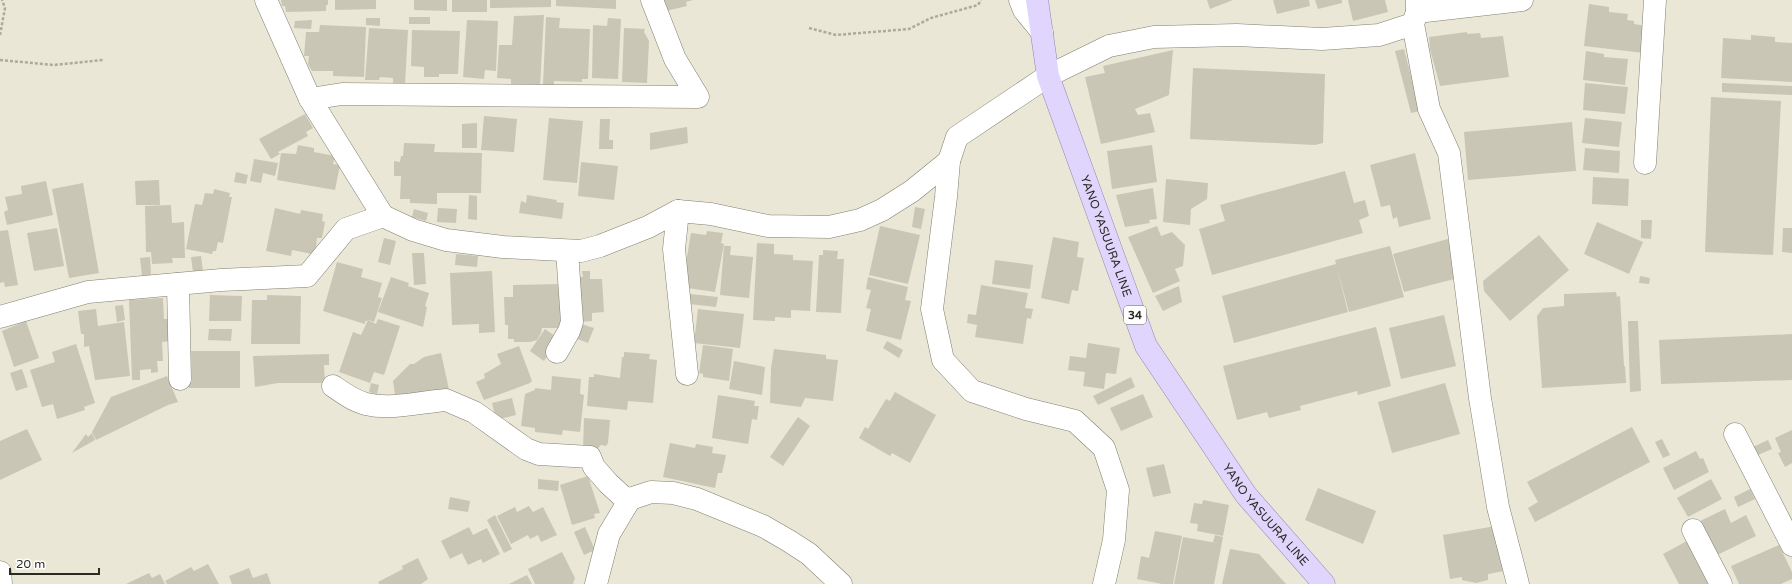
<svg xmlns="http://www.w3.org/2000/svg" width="1792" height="584" font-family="'Varela Round',sans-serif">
  <rect width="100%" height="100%" fill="#eae7d6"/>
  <g fill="#c9c6b5">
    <path d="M281 0H328V5H326V11L286 12 285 6H282Z"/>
    <path d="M335 0H376V9L335 10Z"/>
    <path d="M414 0H447V11L414 10Z"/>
    <rect x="452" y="0" width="35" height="12"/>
    <path d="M490 0H551V7L490 8Z"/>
    <path d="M556 0H616V9L556 6Z"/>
    <path d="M663 0H693L686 2 687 6 666 11Z"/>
    <path d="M1207 0H1233L1210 9Z"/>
    <path d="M1273 0H1309L1310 6 1277 14Z"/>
    <path d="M1315 0H1342V3L1318 9Z"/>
    <path d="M1348 0H1385L1388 12 1353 21Z"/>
    <path d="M1589 4 1609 7V12L1628 14 1627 20 1634 21V24L1647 26 1644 53 1584 46Z"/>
    <path d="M544 15 540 86 511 85V79L497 78 499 45H512L514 16Z"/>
    <rect x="409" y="17" width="21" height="7"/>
    <path d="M546 17 560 18 559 28 590 29 588 79H582V82L554 81V85H543Z"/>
    <path d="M366 18H380V26L366 25Z"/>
    <path d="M608 18 621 19 618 79 592 78 593 25 607 26Z"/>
    <path d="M312 20 311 29 294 28 295 21Z"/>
    <path d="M467 20 498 21 496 71 485 70 484 79 463 77Z"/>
    <path d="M320 25 366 27 364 77 333 76V71H312L308 64 309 56H304L306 32H319Z"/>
    <path d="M369 28 408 30 405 85H393V78L380 77 379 80H365Z"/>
    <path d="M624 28 645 29 644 32 649 41 647 83 622 82Z"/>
    <path d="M412 30 460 31 458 74H439V77H424V67L411 66Z"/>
    <path d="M1467 32V34L1480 33 1481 38 1503 36 1509 77 1440 86 1430 49 1429 37Z"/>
    <path d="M1751 35 1775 37V42L1792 43V82L1721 78 1723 38 1751 40Z"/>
    <path d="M1404 49 1420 111 1411 113 1395 51Z"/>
    <path d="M1173 50 1169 95 1135 109 1138 115 1150 113 1155 132 1101 144 1085 77 1105 73 1103 66Z"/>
    <path d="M1586 51 1604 54V57L1628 59 1625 85 1583 80Z"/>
    <path d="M1193 68 1325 74 1323 143 1315 145 1190 139Z"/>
    <path d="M1585 83 1628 87 1625 114 1583 110Z"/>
    <path d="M1722 83 1792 86V95L1722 92Z"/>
    <path d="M1711 97 1781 101 1773 255 1705 252Z"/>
    <path d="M305 114 313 128 306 132 308 136 278 152 280 154 271 159 259 139Z"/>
    <path d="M484 116 517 119 514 152 481 150Z"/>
    <path d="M549 118 583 121 577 183 543 180Z"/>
    <path d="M1585 118 1622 122 1619 147 1582 143Z"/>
    <path d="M600 119H610L609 140H613V149H599Z"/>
    <path d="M1572 122 1576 171 1468 180 1464 132Z"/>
    <path d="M477 123V148H462V124Z"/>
    <path d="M687 127 688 143 650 150V133Z"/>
    <path d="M404 143 435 144 434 152 482 153 481 193H437V204L410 203V199H400L401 176H394V161L400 162 401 156H403Z"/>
    <path d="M298 145 314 148V152L335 156 333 164 340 165 335 190 277 180 281 153 296 154Z"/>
    <path d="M1152 145 1157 182 1112 189 1107 151Z"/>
    <path d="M1585 148 1620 151 1619 173 1583 170Z"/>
    <path d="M1415 153 1431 219 1399 227 1397 217 1393 219 1390 205 1381 207 1370 165Z"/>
    <path d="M254 159 278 163 275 176 263 173 261 183 250 181Z"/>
    <path d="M581 162 618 166 614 200 578 196Z"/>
    <path d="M1345 171 1354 203 1365 200 1369 216 1359 220 1363 233 1212 275 1199 229 1225 221 1220 205Z"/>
    <path d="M236 172 248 175 246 184 234 182Z"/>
    <path d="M1593 177 1629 179 1628 206 1592 204Z"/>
    <path d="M1166 179 1208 183 1207 199 1191 209 1190 225 1163 222Z"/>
    <path d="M159 180 160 205H136L135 181Z"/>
    <path d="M46 181 53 215 7 225 4 212 8 210 5 197 22 194 21 186Z"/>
    <path d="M83 183 99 273 69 278 52 189Z"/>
    <path d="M1153 188 1157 219 1149 220 1150 223 1125 227 1116 195Z"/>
    <path d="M214 189 230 193 229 197H232L223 243 218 242 216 251H213L212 254 186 249 195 204 202 205 205 193 213 194Z"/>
    <path d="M469 195 477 196V220L468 219Z"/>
    <path d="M527 195 557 200 556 202 564 203 562 219 519 213 521 201 526 203Z"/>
    <path d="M171 205 172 223 184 222 185 258H172L173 263 152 264 151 252H146L145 206Z"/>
    <path d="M915 207 925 209 921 229 912 227Z"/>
    <path d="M275 208 300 214 301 210 323 214 322 221 325 222 322 238H317L316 248 312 254 292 250 291 256 266 251Z"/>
    <path d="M438 208 457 209 456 223 437 222Z"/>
    <path d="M414 209 428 213 426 221 412 217Z"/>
    <path d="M1641 220H1652L1651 239 1641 238Z"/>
    <path d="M1597 222 1643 242 1629 274 1584 254Z"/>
    <path d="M880 226 920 235 908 284 869 275Z"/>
    <path d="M1157 226 1161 236 1172 232 1185 245 1183 266 1175 269 1180 281 1153 293 1128 237Z"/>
    <path d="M57 228 64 266 34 271 27 233Z"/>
    <path d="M1783 228H1792V253L1782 252Z"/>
    <path d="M8 230 18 285 5 287 4 282 0 283V231Z"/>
    <path d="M707 231 723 233 721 243 724 244 715 292 687 288 686 263 691 233 706 235Z"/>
    <path d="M1539 235 1569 270 1510 321 1484 291 1483 281Z"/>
    <path d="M1053 237 1079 242 1077 257 1084 258 1078 291 1072 290 1069 304 1041 298Z"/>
    <path d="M384 238 396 241 390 265 378 262Z"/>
    <path d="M1448 239 1458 278 1404 292 1393 254Z"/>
    <path d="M757 243 774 244V254L793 255V260L813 261 810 311 791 310V318L775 317V321L753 320Z"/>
    <path d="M724 246H731L730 255 753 257 749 298 720 295Z"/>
    <path d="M1390 246 1404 297 1349 312 1337 268 1348 312 1234 343 1222 296 1336 264 1335 260Z"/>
    <path d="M823 250 838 251 837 259H844L841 313 816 312 819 255H823Z"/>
    <path d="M412 253H424L426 284 414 285Z"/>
    <path d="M456 254 478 256 477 267 455 265Z"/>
    <path d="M201 256 203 271 193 272 191 257Z"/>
    <path d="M150 257 151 275 142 276 140 258Z"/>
    <path d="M995 260 1033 265 1030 289 992 284Z"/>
    <path d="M337 262 363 269 361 277 382 283 378 297 382 298 374 322 366 319 368 320 367 321H365V324L323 311Z"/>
    <path d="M492 271 495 332 479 333V324L452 325 450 273Z"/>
    <path d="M582 271H590V279H602L604 312 592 313V321L578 322 576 277H583Z"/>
    <path d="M1640 276 1650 278 1649 284 1639 283Z"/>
    <path d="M391 277 409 283 408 286 429 293 425 306 427 307 423 327 378 312Z"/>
    <path d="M868 277 908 287 905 300 911 301 901 340 866 331 871 309 866 308 871 290 866 289Z"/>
    <path d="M564 284 565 328H542L541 333 537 340 530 342H514V339H508V325H505L504 297H513V285Z"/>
    <path d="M981 285 1028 293 1025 308 1033 309 1031 319 1027 318 1023 344 975 337 977 325 967 323 968 314 976 315Z"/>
    <path d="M1179 286 1182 302 1163 311 1155 296Z"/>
    <path d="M1616 292 1617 297 1620 296 1624 366H1625L1626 383 1542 388 1537 316 1543 308 1564 306V294Z"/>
    <path d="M690 294 718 297 716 307 689 304Z"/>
    <path d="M210 295 242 296 241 321H209Z"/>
    <path d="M267 295 301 296 300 344H251L252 300H267Z"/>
    <path d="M163 298 164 319H169L170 341 162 342 163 361H157L158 372 151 373V369L140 370V380H132L129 300Z"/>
    <path d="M123 305 125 320 117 322 115 306Z"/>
    <path d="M96 309 98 326 124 322 130 376 95 380 89 346 84 347V334H81L78 311Z"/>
    <path d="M698 309 744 314 740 348 694 343Z"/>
    <path d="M1444 315 1456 366 1401 379 1389 328Z"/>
    <path d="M378 319 400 326 384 375 374 372 370 383 339 372 353 332 361 335 368 320 376 324Z"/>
    <path d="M26 321 39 358 14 367 2 331Z"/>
    <path d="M1628 321H1638L1641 391 1630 392Z"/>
    <path d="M581 324 594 328 588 343 575 338Z"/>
    <path d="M1376 327 1391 386 1358 395 1357 391 1300 406 1301 410 1269 418 1267 412 1237 420 1223 366Z"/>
    <path d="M209 329H232L231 341 208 340Z"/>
    <path d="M545 329 559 339 544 361 530 351Z"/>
    <path d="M1792 334V380L1661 384 1659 340Z"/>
    <path d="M887 341 903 350 899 358 883 348Z"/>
    <path d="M1088 343 1120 348 1116 374 1106 373 1104 389 1083 386 1085 372 1068 370 1070 356 1086 358Z"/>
    <path d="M76 344 95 403 84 407 85 410 57 419 53 404 42 407 30 370 55 362 52 352Z"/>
    <path d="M703 345 733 349 729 381 703 377V374L699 373Z"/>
    <path d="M519 346 532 381 530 383 484 400 476 382 485 378 484 374 501 364 497 354Z"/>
    <path d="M774 349 826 355V359L838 360 833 401 805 398 801 407 770 403 771 368Z"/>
    <path d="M191 351H240V388H189V382H192Z"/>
    <path d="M624 352 650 354 649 359 657 360 653 403 628 401 627 410 587 406 589 377H594V374L620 378 622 357H624Z"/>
    <path d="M441 353 450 394 396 401 393 381 410 364H414L424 357Z"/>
    <path d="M329 354V365H324L325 383H278L255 387 253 356Z"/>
    <path d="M734 361 765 367 762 395 729 389Z"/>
    <path d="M22 369 28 387 16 391 10 373Z"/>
    <path d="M167 376 178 402 168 405 96 440 92 432 111 397Z"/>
    <path d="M552 376 581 379 580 394 584 395 580 432 563 430 562 435 535 432V428L521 426 525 394 535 390V388L551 390Z"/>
    <path d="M1131 377 1135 387 1098 405 1093 396Z"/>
    <path d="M371 383 379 385 377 394 369 392Z"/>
    <path d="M1445 383 1460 434 1392 453 1378 402Z"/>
    <path d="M895 392 936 415 910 463 892 453 890 456 859 438 865 427 868 429 886 399 890 401Z"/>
    <path d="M1143 394 1153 417 1121 431 1110 408Z"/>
    <path d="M718 395 755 401 754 406H759L757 420 752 419 748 444 712 438Z"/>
    <path d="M512 398 516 415 496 420 492 403Z"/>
    <path d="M798 417 810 426 783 466 770 457Z"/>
    <path d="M584 418 610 420 608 443 606 446 601 445 595 451 583 449Z"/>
    <path d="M1632 427 1650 462 1535 522 1528 508 1538 502 1527 482Z"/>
    <path d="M27 429 42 460 0 480V441Z"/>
    <path d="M1792 430V463L1785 467 1778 453 1781 452 1775 438Z"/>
    <path d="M92 433 95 440 72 453 86 434 88 437Z"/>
    <path d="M1662 439 1670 455 1663 458 1655 442Z"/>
    <path d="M1768 440 1772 449 1758 455 1753 447Z"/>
    <path d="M670 443 695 448 696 444 713 447 712 453 726 455 722 473H718L715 488 663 477Z"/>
    <path d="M1696 451 1700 459 1703 458 1709 472 1674 490 1663 468Z"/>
    <path d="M1164 464 1171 493 1153 497 1146 468Z"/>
    <path d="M588 476 600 513 594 514 595 518 572 525 560 485Z"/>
    <path d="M538 479 559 481 558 491 538 489Z"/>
    <path d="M1711 479 1722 499 1688 517 1677 498Z"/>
    <path d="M1318 488 1376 511 1363 544 1305 520Z"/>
    <path d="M1750 489 1755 499 1738 507 1734 497Z"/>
    <path d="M450 497 470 501 468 512 448 509Z"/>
    <path d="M1203 500 1229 505 1223 536 1197 531 1198 524 1190 523 1194 503 1202 504Z"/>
    <path d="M529 506 533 512 543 507 557 535 541 542 538 535 530 539 528 535 511 544 497 516 515 507 517 512Z"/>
    <path d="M1725 509 1731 523 1746 515 1756 536 1715 556 1698 522Z"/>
    <path d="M495 515 512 549 504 553 487 520Z"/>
    <path d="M1496 526 1504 571 1488 574V580L1476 583 1462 580V577L1450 579 1443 535Z"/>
    <path d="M469 527 473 535 487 528 500 554 483 563 481 559 468 565 462 553 450 559 441 541Z"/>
    <path d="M585 527 595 550 584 555 574 532Z"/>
    <path d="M1155 531 1182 536 1173 584H1162L1137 579 1141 556 1149 558Z"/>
    <path d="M1215 535 1223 537 1214 584H1174L1183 537 1217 543 1213 542Z"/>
    <path d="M1687 541 1710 584H1679L1663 554Z"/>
    <path d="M1779 545 1792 572V579L1781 584H1739L1731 566Z"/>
    <path d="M1230 549 1259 554 1286 584H1222Z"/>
    <path d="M562 552 575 578 573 584H535L528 569Z"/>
    <path d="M418 558 428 579 421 584H379L378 582 403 569 402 566Z"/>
    <path d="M208 564 219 584H167L165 581 191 567 194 571Z"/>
    <path d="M249 568 253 578 267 573 271 584H232L229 576Z"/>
    <path d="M149 573 152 578 160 574 165 584H126Z"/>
    <path d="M527 575 532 584H509Z"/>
  </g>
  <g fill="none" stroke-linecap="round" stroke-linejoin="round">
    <defs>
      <g id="minor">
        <path d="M266 0 310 99 383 216"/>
        <path d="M1020 0 1024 10 1042 32"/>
        <path d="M1417 0V12L1413 24 1429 109 1449 153 1480 398 1498 507 1518 584"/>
        <path d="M1417 12 1522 0"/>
        <path d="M310 99 342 94 698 97 675 59 652 0"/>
        <path d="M1645 163 1655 0"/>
        <path d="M678 211 674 249 687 374"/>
        <path d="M178 284 180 379"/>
        <path d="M0 317 88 292 221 280 307 276 346 229 383 216 413 230 446 240 503 247 581 251 600 246 648 227 678 211 711 214 768 226 829 227 860 220 882 210 912 191 949 161"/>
        <path d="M557 352 569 331 572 322 567 251"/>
        <path d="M333 386C343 393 354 401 366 404 391 410 421 402 446 400L474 412 526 449 539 454 590 457 594 467 608 483 623 497 630 499 651 492 673 493 697 499 763 526 789 541 809 554 841 584"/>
        <path d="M1735 434 1792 545"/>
        <path d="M1693 530 1721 584"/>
        <path d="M0 572 1 584"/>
        <path d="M596 584 609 534 630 499"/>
        <path d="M1104 584 1114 540 1118 490 1104 448 1075 421 1026 409 972 391 943 360 932 309 946 197 949 161 957 137 1048 76 1109 46 1154 37 1237 35 1322 39 1379 35 1413 24"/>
      </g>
      <g id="major">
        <path id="s1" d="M1037 0 1048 76 1146 346 1246 495 1324 584"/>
      </g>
    </defs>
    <use href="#minor" stroke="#827f70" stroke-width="23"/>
    <use href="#major" stroke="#9387b0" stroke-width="23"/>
    <g stroke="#adaa9d" stroke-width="2.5" stroke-dasharray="3 2" stroke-linecap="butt">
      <path d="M809 28 836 35 909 29 931 18 978 5 981 0"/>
      <path d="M0 35 5 8 2 0"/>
      <path d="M0 60 54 65 103 60"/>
    </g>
    <use href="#minor" stroke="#fff" stroke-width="22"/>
    <use href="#major" stroke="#e0d5fd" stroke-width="22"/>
  </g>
  <g text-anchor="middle" stroke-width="3.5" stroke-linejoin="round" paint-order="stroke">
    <rect fill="#fff" stroke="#6a6964" stroke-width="1" x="1124" y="306" width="22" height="18" rx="3"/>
    <g font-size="11" font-weight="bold" fill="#2a2922">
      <text x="1135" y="319">34</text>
    </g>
    <g font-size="12" fill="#2a2922" stroke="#fff">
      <text dy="4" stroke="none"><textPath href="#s1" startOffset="247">YANO YASUURA LINE</textPath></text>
      <text dy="4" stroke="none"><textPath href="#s1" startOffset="571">YANO YASUURA LINE</textPath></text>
    </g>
  </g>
  <path d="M10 568v6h89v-6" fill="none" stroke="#2a2922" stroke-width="2"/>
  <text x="16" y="568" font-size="12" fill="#2a2922" stroke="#ffffff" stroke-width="3" paint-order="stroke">20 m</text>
</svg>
